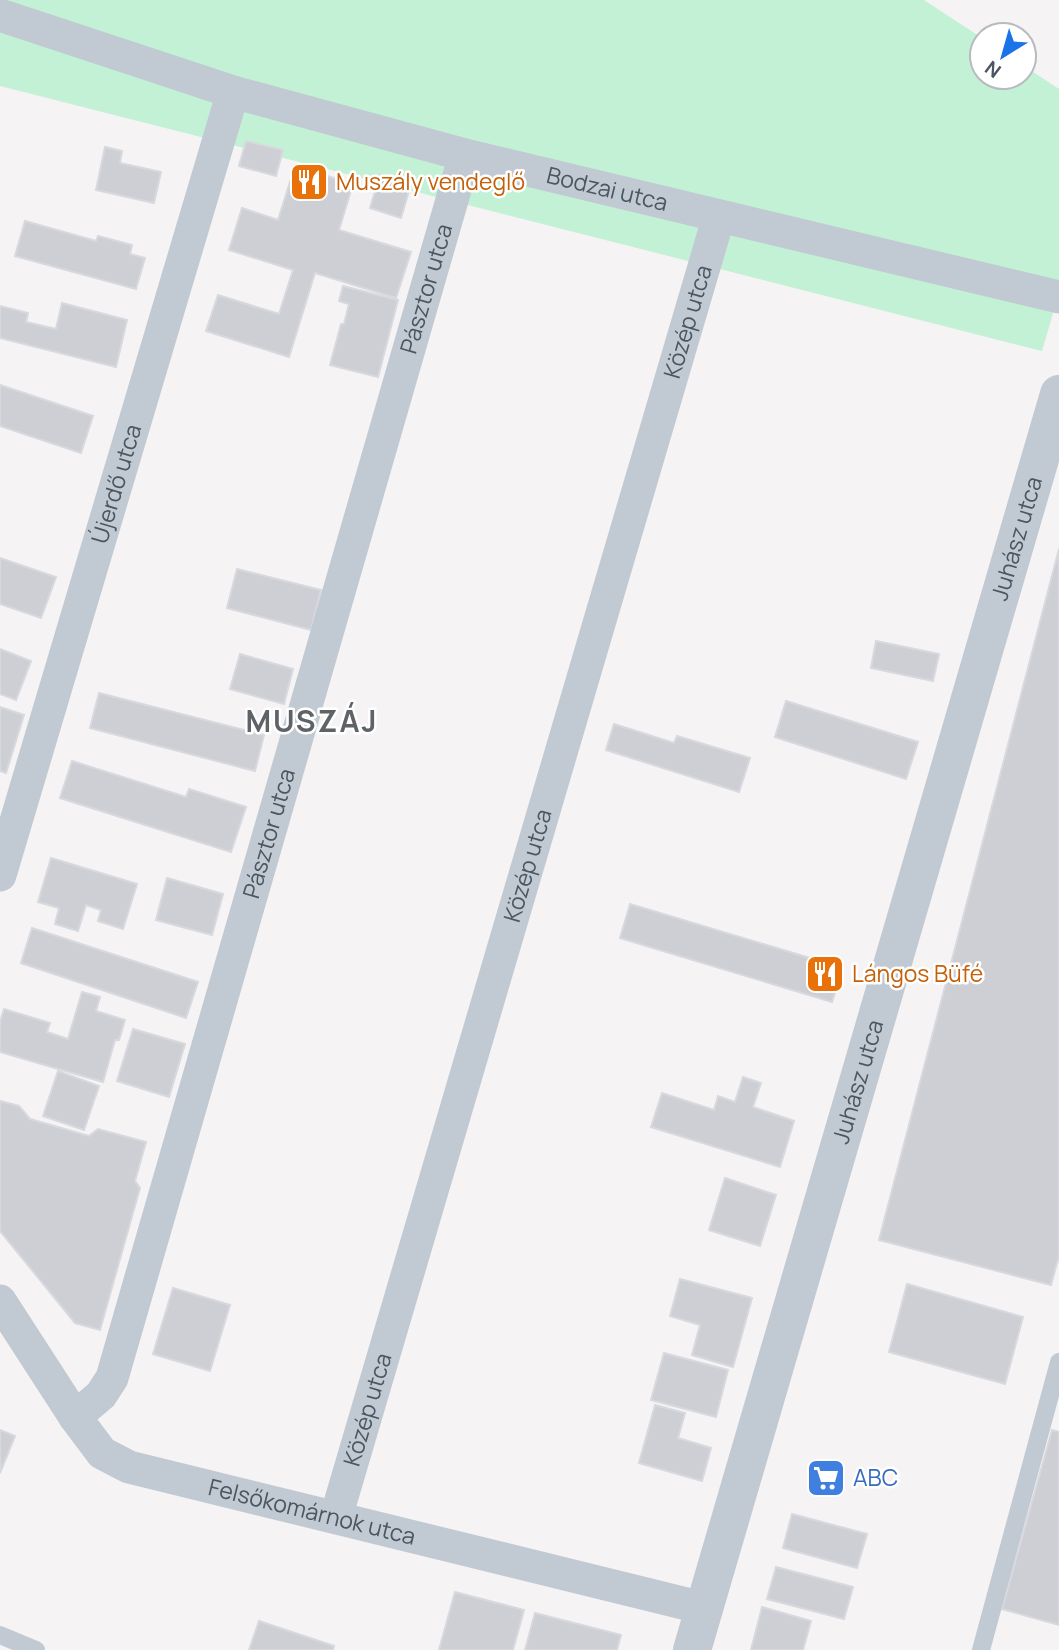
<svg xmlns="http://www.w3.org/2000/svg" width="1059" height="1650" font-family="Manrope,sans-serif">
  <rect width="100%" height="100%" fill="#f5f3f3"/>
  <path fill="#c3f1d5" d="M0 0H924L982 38V77H1024V66L1059 89V293L1042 351 0 86Z"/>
  <g fill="#cdcfd5" stroke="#d7d9de" stroke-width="2">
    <path d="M246 141 283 150 276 176 239 166Z"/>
    <path d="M105 147 122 151 120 163 161 172 154 203 96 190Z"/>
    <path d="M295 166 353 184 339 230 411 252 396 298 315 273 289 357 206 331 218 295 279 314 293 270 229 250 242 208 278 220Z"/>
    <path d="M380 175 411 184 401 218 370 208Z"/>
    <path d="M25 221 96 241 98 236 132 245 130 254 145 258 136 289 15 256Z"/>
    <path d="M343 286 398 300 378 377 330 365 341 324H344L349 304 339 301Z"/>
    <path d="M62 303 127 320 116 367 0 338V306L28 313 26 322 56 329Z"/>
    <path d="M0 385 93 416 81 453 0 426Z"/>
    <path d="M1059 549V1256L1051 1285 879 1240Z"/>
    <path d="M0 558 56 577 41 618 0 604Z"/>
    <path d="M237 569 321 590 311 630 227 608Z"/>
    <path d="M876 641 939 654 933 681 871 668Z"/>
    <path d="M0 649 31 661 16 700 0 694Z"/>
    <path d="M240 654 293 669 284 704 230 689Z"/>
    <path d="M99 693 264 735 255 771 90 728Z"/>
    <path d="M786 701 918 742 906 779 775 737Z"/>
    <path d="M0 707 24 715 6 773 0 771Z"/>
    <path d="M614 724 674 743 677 736 750 758 739 792 606 750Z"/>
    <path d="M72 761 186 797 189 789 246 807 231 852 60 798Z"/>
    <path d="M51 858 137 884 123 929 98 921 101 910 86 905 78 931 55 924 59 908 38 902Z"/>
    <path d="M167 878 223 894 212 935 156 920Z"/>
    <path d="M630 904 843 968 832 1002 620 938Z"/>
    <path d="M32 928 198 982 186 1018 21 963Z"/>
    <path d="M82 992 100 997 96 1011 125 1020 119 1040H115L103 1082 0 1052V1022L4 1009 50 1023 47 1032 68 1039Z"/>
    <path d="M133 1029 185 1044 169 1097 117 1081Z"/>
    <path d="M58 1071 99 1086 84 1130 43 1116Z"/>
    <path d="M743 1077 761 1083 753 1107 794 1121 780 1167 651 1127 662 1093 714 1110 718 1096 735 1102Z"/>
    <path d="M0 1101 19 1106 30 1119 89 1136 98 1129 146 1142 135 1181 140 1188 100 1330 75 1323 0 1231Z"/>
    <path d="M725 1178 776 1195 760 1246 709 1230Z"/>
    <path d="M680 1279 752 1298 733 1367 692 1355 700 1325 670 1316Z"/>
    <path d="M907 1284 1023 1317 1005 1384 889 1352Z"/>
    <path d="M173 1288 230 1305 210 1371 153 1354Z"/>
    <path d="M664 1353 728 1370 716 1417 651 1400Z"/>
    <path d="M655 1405 685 1413 678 1438 711 1448 702 1481 639 1463Z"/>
    <path d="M0 1430 15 1436 0 1473Z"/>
    <path d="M1052 1430 1059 1432V1625L1002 1609Z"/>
    <path d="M792 1514 867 1534 857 1568 783 1548Z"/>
    <path d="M776 1567 853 1587 844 1619 767 1599Z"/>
    <path d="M455 1592 524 1610 513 1650H439Z"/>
    <path d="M762 1607 811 1621 803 1650H751Z"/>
    <path d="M535 1613 621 1635 617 1650H525Z"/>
    <path d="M259 1621 334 1646 333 1650H249Z"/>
  </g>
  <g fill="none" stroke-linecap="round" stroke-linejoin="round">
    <g stroke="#c1cad2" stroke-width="18">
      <path d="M0 1635 36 1650"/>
      <path d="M981 1650 1059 1362"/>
    </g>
    <g stroke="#c1cad2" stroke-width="33">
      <path id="s1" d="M0 15 233 92 465 155 1059 297"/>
      <path id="s2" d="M0 875 233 92"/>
      <path id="s3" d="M0 1301 75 1417 102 1453 129 1467 703 1608"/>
      <path id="s4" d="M75 1417 101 1395 112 1378 465 155"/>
      <path id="s5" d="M336 1517 719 216"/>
    </g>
    <path stroke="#c1cad2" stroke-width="38" id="s6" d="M692 1650 1059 394"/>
  </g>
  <defs>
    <symbol id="restaurant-square" viewBox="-11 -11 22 22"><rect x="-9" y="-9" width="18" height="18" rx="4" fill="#e8710a" stroke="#fff"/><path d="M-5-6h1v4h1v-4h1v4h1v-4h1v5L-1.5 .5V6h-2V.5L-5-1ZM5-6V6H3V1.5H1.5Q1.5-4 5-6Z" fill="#fff"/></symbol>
    <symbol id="supermarket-square" viewBox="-11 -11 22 22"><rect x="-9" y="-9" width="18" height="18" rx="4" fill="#3f7fe0" stroke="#fff"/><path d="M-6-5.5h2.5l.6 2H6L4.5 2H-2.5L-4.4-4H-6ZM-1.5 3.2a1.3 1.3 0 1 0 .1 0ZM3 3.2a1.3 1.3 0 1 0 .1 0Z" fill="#fff"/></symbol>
  </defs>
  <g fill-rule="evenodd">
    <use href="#restaurant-square" x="287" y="160" width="44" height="44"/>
    <use href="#restaurant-square" x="803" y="952" width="44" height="44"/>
    <use href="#supermarket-square" x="804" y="1456" width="44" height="44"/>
  </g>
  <g text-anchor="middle" stroke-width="5" stroke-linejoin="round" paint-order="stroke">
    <g font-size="23" fill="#c56008" stroke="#fff" text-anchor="start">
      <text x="336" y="190">Muszály vendeglő</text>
      <text x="852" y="982">Lángos Büfé</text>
    </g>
    <g font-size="23" fill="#4a5661" stroke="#fff">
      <text dy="8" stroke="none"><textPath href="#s1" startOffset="632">Bodzai utca</textPath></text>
      <text dy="8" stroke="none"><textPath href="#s4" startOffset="1188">Pásztor utca</textPath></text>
      <text dy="8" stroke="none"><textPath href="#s5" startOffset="1246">Közép utca</textPath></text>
      <text dy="8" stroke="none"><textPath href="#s2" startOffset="408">Újerdő utca</textPath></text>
      <text dy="8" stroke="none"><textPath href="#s6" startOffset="1158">Juhász utca</textPath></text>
      <text dy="8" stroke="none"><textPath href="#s4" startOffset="621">Pásztor utca</textPath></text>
      <text dy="8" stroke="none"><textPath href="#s5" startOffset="679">Közép utca</textPath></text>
      <text dy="8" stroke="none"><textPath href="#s6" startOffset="592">Juhász utca</textPath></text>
      <text dy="8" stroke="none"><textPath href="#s5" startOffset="112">Közép utca</textPath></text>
      <text dy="8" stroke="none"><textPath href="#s3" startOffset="402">Felsőkomárnok utca</textPath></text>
    </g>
    <g font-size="23" fill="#366cbe" stroke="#fff" text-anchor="start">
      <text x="853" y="1486">ABC</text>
    </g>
    <g font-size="30" font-weight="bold" letter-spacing="2" fill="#5f6368" stroke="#fff">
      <text x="312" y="732">MUSZÁJ</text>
    </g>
  </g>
  <g transform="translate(1003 56) rotate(217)"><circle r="33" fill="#ffffff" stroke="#b7bbc0" stroke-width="2"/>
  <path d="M0-5L12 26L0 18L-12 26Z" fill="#1a73e8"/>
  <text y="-10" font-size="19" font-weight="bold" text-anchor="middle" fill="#4a5661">N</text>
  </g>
</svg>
